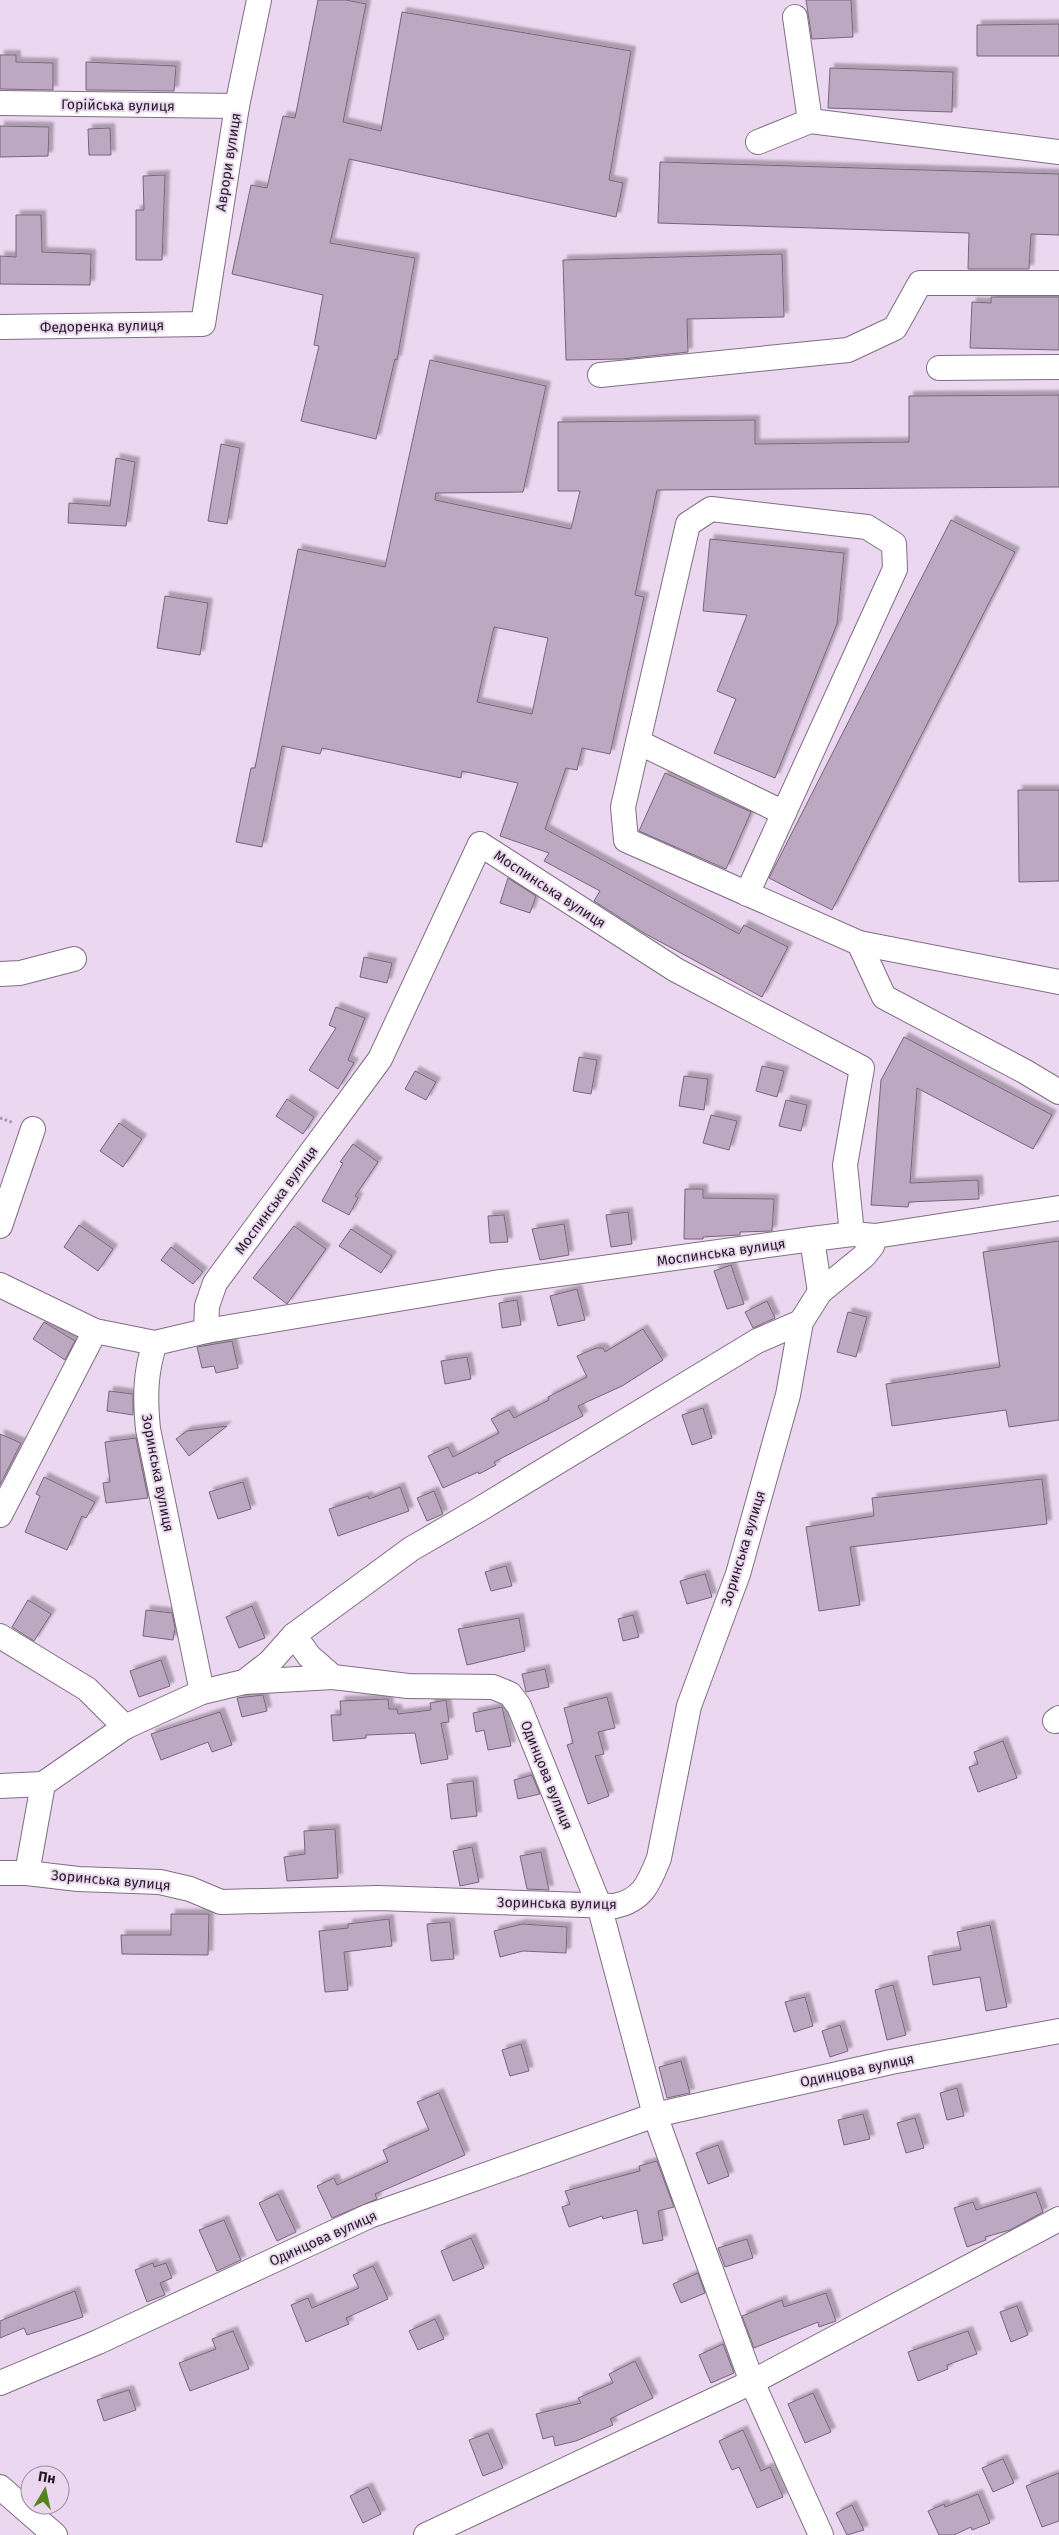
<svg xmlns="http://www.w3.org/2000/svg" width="1059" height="2535" font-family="'Fira Sans',sans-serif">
  <defs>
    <filter id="shadow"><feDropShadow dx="4.5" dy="-4.5" stdDeviation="1" flood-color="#0004"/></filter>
  </defs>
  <rect width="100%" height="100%" fill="#ebd7ef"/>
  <g fill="#bca8c0" stroke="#78667c" fill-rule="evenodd" filter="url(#shadow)">
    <path d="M318 0H346L366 4 343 122 381 131 402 12 631 51 609 180 623 183 616 217 349 159 330 243 415 258 397 360 395 359 376 439 301 421 319 346 314 345 323 295 232 274 251 185 267 188 283 116 295 118Z"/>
    <path d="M806 0H851L853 37 812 39Z"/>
    <path d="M1059 24V56H977V25Z"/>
    <path d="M0 55H16V62L53 63V90L0 89Z"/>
    <path d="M86 62 176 66 174 91 86 90Z"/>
    <path d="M830 68 953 72 952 112 828 108Z"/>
    <path d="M0 126 49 127 48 156 0 157Z"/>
    <path d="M110 128 111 155H89L88 129Z"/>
    <path d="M660 162 1059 174V235L1031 234 1029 269H968L969 233 658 223Z"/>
    <path d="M165 175 162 260H136V210H144L143 176Z"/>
    <path d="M16 215H41L42 252 91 254 90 285 0 284V256L16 257Z"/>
    <path d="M782 254 784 317 687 319 688 352 622 359 566 360 563 260Z"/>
    <path d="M991 297H1059V350L970 348 972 302 991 303Z"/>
    <path d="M430 360 546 386 523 492 436 493 435 500 571 529 580 491H558V422L755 420V444L909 442V396L1059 395V487L657 490 635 595 644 597 610 754 582 748 577 770 566 768 545 829 739 934 744 925 788 947 762 997 644 933 594 901 600 891 544 861 549 853 500 836 518 783 462 771 461 778 322 748 320 754 282 746 262 847 236 842 251 768H255L298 549 385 567ZM494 627 548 638 532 714 477 702Z"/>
    <path d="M221 444 240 448 227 524 208 521Z"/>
    <path d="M116 458 135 462 126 526 68 523 69 503 110 506Z"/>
    <path d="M951 520 1015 552 832 910 769 878Z"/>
    <path d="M710 539 844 553 837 624 775 778 714 753 736 699 717 691 747 615 703 611Z"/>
    <path d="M165 596 208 603 200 655 157 648Z"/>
    <path d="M665 773 751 812 726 869 639 831Z"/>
    <path d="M1018 790H1059V881L1019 882Z"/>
    <path d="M508 878 536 896 530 913 500 903Z"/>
    <path d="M364 957 392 963 387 983 360 977Z"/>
    <path d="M336 1007 365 1018 348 1060 354 1063 338 1089 309 1070 336 1028 329 1025Z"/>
    <path d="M904 1037 1052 1115 1033 1149 917 1088 910 1183 978 1180 979 1199 909 1202 908 1207 871 1205 881 1080Z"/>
    <path d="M579 1057 597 1060 591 1094 573 1091Z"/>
    <path d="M762 1066 784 1071 777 1097 756 1091Z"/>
    <path d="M415 1071 436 1082 426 1100 405 1089Z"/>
    <path d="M684 1076 708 1079 704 1110 679 1106Z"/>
    <path d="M287 1099 314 1117 303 1134 276 1116Z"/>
    <path d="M786 1100 807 1105 801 1131 779 1126Z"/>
    <path d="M711 1115 737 1121 729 1150 703 1143Z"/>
    <path d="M119 1123 142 1139 123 1167 100 1151Z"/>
    <path d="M353 1144 378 1162 355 1196 358 1198 349 1215 322 1201 343 1163 340 1162Z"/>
    <path d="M685 1189H703V1198L774 1199 772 1231 740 1232V1235L703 1237V1239H684Z"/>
    <path d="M628 1212 632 1244 611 1247 606 1215Z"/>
    <path d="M504 1215 508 1242 490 1243 488 1216Z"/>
    <path d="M564 1224 569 1255 540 1260 532 1229Z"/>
    <path d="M79 1225 113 1249 98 1271 64 1247Z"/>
    <path d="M294 1226 326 1249 287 1304 253 1278Z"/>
    <path d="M351 1229 392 1256 381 1273 339 1246Z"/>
    <path d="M1059 1241V1420L1009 1427 1006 1410 892 1426 886 1384 1000 1367 983 1252Z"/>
    <path d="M171 1247 203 1272 193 1284 161 1260Z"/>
    <path d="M731 1265 744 1304 727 1309 714 1271Z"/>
    <path d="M577 1289 585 1320 558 1326 550 1296Z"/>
    <path d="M517 1300 521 1325 502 1328 499 1303Z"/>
    <path d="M767 1301 775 1318 753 1328 745 1312Z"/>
    <path d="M848 1312 867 1317 856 1357 837 1352Z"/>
    <path d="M44 1322 75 1341 65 1360 33 1339Z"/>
    <path d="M643 1329 663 1360 622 1386 578 1406 583 1416 494 1462 496 1465 479 1474 478 1472 443 1488 428 1456 448 1447 453 1457 499 1433 491 1419 509 1410 514 1418 549 1400 548 1397 587 1377 577 1356 596 1348H603L605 1352Z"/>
    <path d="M232 1341 238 1368 216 1373 214 1366 202 1368 197 1347Z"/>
    <path d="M467 1357 471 1379 445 1384 441 1361Z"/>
    <path d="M109 1391 133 1394V1415L107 1411Z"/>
    <path d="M703 1408 712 1438 692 1445 682 1415Z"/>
    <path d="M227 1426 189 1456 176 1439 187 1431Z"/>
    <path d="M0 1434 21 1443 0 1485Z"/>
    <path d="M136 1438 148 1498 106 1503 103 1483 110 1482 105 1442Z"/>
    <path d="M44 1477 95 1502 86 1518 82 1516 67 1550 25 1532 40 1496 36 1494Z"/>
    <path d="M1042 1479 1047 1524 850 1547 860 1605 819 1611 806 1527 874 1516 872 1498Z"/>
    <path d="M243 1482 251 1509 218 1519 209 1492Z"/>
    <path d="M400 1487 409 1511 338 1536 329 1509 368 1496 369 1499Z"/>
    <path d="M434 1491 443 1514 427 1521 417 1498Z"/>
    <path d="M506 1566 512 1586 491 1591 485 1572Z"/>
    <path d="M705 1574 712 1597 687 1604 680 1581Z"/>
    <path d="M28 1600 51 1614 34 1641 12 1627Z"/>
    <path d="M252 1606 265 1638 239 1648 226 1617Z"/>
    <path d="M146 1610 172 1613 175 1628 173 1640 143 1636Z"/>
    <path d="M633 1615 639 1637 623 1641 618 1619Z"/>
    <path d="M519 1618 525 1651 467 1665 458 1629Z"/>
    <path d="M161 1660 170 1686 139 1697 130 1671Z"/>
    <path d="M545 1669 549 1687 526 1692 522 1674Z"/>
    <path d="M263 1695 267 1711 242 1717 237 1698Z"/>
    <path d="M607 1697 615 1728 598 1732 604 1754 595 1756 609 1796 588 1804 567 1745 573 1743 564 1708Z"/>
    <path d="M388 1699 389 1709H397L398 1714 431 1710 430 1703 446 1700 449 1722 441 1723 448 1759 421 1764 415 1733 366 1735V1738L333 1741 331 1715H341L340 1701Z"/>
    <path d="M502 1707 511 1746 488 1750 484 1730 476 1732 473 1713Z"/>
    <path d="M220 1712 232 1745 212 1752 208 1742 161 1760 151 1734Z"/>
    <path d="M1003 1741 1017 1778 978 1792 969 1767 978 1764 974 1752Z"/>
    <path d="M532 1775 540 1794 518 1799 514 1780Z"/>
    <path d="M473 1781 477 1816 451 1819 447 1784Z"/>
    <path d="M335 1829 338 1878 287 1881 284 1857 305 1854 304 1831Z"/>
    <path d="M472 1847 479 1882 460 1886 453 1851Z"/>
    <path d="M541 1852 549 1890 527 1889 520 1856Z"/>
    <path d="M171 1914H209L208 1955 122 1954 121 1935H171Z"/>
    <path d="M389 1919 392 1946 344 1952 348 1990 325 1992 319 1931 348 1928V1924Z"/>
    <path d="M450 1922 454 1959 431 1961 427 1924Z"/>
    <path d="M522 1924 567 1927 566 1953 523 1951 500 1957 494 1931Z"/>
    <path d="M990 1925 1007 2007 986 2011 980 1977 933 1985 928 1956 961 1950 957 1932Z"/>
    <path d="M893 1985 906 2035 887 2040 875 1990Z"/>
    <path d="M805 1997 813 2026 794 2032 785 2002Z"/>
    <path d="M840 2025 848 2051 830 2057 822 2031Z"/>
    <path d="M521 2044 529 2071 510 2076 502 2050Z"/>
    <path d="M681 2061 690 2093 667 2098 659 2067Z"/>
    <path d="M957 2088 964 2116 947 2120 940 2093Z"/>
    <path d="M439 2093 465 2155 375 2194 377 2199 332 2218 317 2186 334 2178 337 2185 388 2162 383 2150 429 2130 417 2102Z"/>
    <path d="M863 2114 870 2139 844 2145 838 2120Z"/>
    <path d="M915 2118 924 2148 906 2153 897 2123Z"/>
    <path d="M718 2145 729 2176 708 2184 696 2153Z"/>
    <path d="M657 2161 674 2207 658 2211 663 2240 643 2244 637 2210 603 2219 602 2216 569 2227 562 2207 570 2204 565 2191 640 2171 639 2166Z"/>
    <path d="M1036 2192 1043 2212 1010 2230 985 2237 986 2240 967 2247 954 2208 973 2202 976 2210Z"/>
    <path d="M278 2194 296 2232 277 2241 259 2203Z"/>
    <path d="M224 2220 241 2260 217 2271 199 2230Z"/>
    <path d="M471 2238 484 2268 453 2281 441 2251Z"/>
    <path d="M747 2239 753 2258 725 2267 718 2248Z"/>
    <path d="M153 2263 154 2267 166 2263 172 2278 160 2283 165 2295 147 2302 135 2270Z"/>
    <path d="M373 2266 388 2299 346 2318 349 2324 306 2342 291 2305 308 2298 312 2308 359 2288 353 2275Z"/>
    <path d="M698 2273 705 2293 681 2303 673 2284Z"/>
    <path d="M75 2291 83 2317 27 2335 24 2328 0 2338V2321Z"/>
    <path d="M826 2293 836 2321 819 2327 818 2322 754 2348 742 2316 782 2300 784 2307Z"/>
    <path d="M1017 2306 1028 2335 1011 2342 1000 2312Z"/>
    <path d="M435 2319 444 2339 418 2350 409 2331Z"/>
    <path d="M233 2331 249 2369 190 2391 179 2363 216 2349 212 2339Z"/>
    <path d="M968 2331 977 2354 947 2365 948 2369 918 2381 908 2352Z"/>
    <path d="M723 2344 734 2373 711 2383 699 2355Z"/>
    <path d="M635 2361 653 2398 610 2419 613 2425 576 2441 555 2446 553 2436 543 2439 536 2414 581 2403 578 2398 613 2383 609 2374Z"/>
    <path d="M129 2390 136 2410 104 2421 97 2400Z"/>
    <path d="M813 2393 831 2432 805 2443 788 2404Z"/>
    <path d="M743 2430 761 2471 770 2467 783 2497 757 2508 739 2467 732 2470 719 2441Z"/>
    <path d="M488 2433 503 2468 483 2476 469 2440Z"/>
    <path d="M1003 2459 1014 2483 993 2492 982 2468Z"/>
    <path d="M1059 2473V2521L1042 2527 1026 2486Z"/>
    <path d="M368 2487 381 2514 363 2523 350 2496Z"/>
    <path d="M978 2494 990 2523 972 2530 971 2527 954 2535H939L928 2511 944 2504 945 2507Z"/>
    <path d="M852 2505 864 2530 847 2535 836 2513Z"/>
  </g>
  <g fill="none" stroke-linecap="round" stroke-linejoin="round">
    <defs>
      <g id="minor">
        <path d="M795 17 810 121"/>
        <path d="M0 103 237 106"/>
        <path d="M758 142 810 121 1059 152"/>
        <path d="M0 327 203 324 237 106 259 0"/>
        <path d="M939 368 1059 367"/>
        <path d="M600 375 848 350 895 328 920 283H1059"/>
        <path d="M638 742 784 813"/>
        <path d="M747 894 895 569 894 544 867 527 711 509 688 524 623 807 626 840 859 943 884 997 1024 1071 1059 1092"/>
        <path d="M859 943 1059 982"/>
        <path d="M0 974 20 973 74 959"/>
        <path d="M0 1226 33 1129"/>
        <path d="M812 1239 820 1292"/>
        <path d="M0 1285 95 1331 155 1343 206 1331 494 1283 812 1239 852 1234 875 1236 1059 1208"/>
        <path d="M206 1331 207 1306 215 1283 380 1059 480 844 676 970 862 1068 845 1165 852 1234"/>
        <path d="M155 1343C145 1372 145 1398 148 1429L202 1692"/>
        <path d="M0 1515 95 1331"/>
        <path d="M294 1635 309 1656 333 1677"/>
        <path d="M0 1636 87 1689 125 1727"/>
        <path d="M244 1682 333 1677 408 1686 493 1687 510 1694 519 1706 599 1905 655 2115 704 2251 752 2382 821 2535"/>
        <path d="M1055 1721 1059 1718"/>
        <path d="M0 1786 43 1784"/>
        <path d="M0 1873H27L78 1879 160 1882 190 1889 221 1902 378 1898 615 1906C643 1900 649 1883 659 1858L689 1706 738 1574 788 1395 801 1322 820 1292 864 1256 872 1246 875 1236"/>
        <path d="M27 1873 43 1784 125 1727 202 1692 244 1682 270 1662 294 1635 411 1549 480 1509 757 1341 801 1322"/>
        <path d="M0 2383 98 2342 369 2216 655 2115 891 2062 1059 2031"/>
        <path d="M0 2487 55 2535"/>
        <path d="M426 2535 752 2382 1059 2219"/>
      </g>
    </defs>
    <use href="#minor" stroke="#806e83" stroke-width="26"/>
    <path stroke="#a596a8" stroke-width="3" stroke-dasharray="2.5 2.5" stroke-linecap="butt" d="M0 1118 14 1123"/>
    <use href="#minor" stroke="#fff" stroke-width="24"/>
  </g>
  <g text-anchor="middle" stroke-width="4" stroke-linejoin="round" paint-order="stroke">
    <g font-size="14" fill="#221b23" stroke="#ebd7ef">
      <text transform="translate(118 105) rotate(1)" y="5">Горійська вулиця</text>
      <text transform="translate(228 162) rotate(-81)" y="5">Аврори вулиця</text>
      <text transform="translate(102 326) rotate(-1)" y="5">Федоренка вулиця</text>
      <text transform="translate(550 889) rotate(33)" y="5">Моспинська вулиця</text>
      <text transform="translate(276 1200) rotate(-54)" y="5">Моспинська вулиця</text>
      <text transform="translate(721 1252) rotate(-8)" y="5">Моспинська вулиця</text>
      <text transform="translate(158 1473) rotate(79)" y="5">Зоринська вулиця</text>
      <text transform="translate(743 1548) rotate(-73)" y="5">Зоринська вулиця</text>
      <text transform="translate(547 1775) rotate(68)" y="5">Одинцова вулиця</text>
      <text transform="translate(111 1880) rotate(5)" y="5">Зоринська вулиця</text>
      <text transform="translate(557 1903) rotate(1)" y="5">Зоринська вулиця</text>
      <text transform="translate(857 2070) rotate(-12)" y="5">Одинцова вулиця</text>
      <text transform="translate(323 2238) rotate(-24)" y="5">Одинцова вулиця</text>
    </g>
  </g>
  <g transform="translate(45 2490) rotate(9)"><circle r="24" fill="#ebd7ef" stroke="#9b8c9d"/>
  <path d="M0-4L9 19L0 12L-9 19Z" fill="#52861c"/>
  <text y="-8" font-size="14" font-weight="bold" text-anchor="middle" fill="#221b23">Пн</text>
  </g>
</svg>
